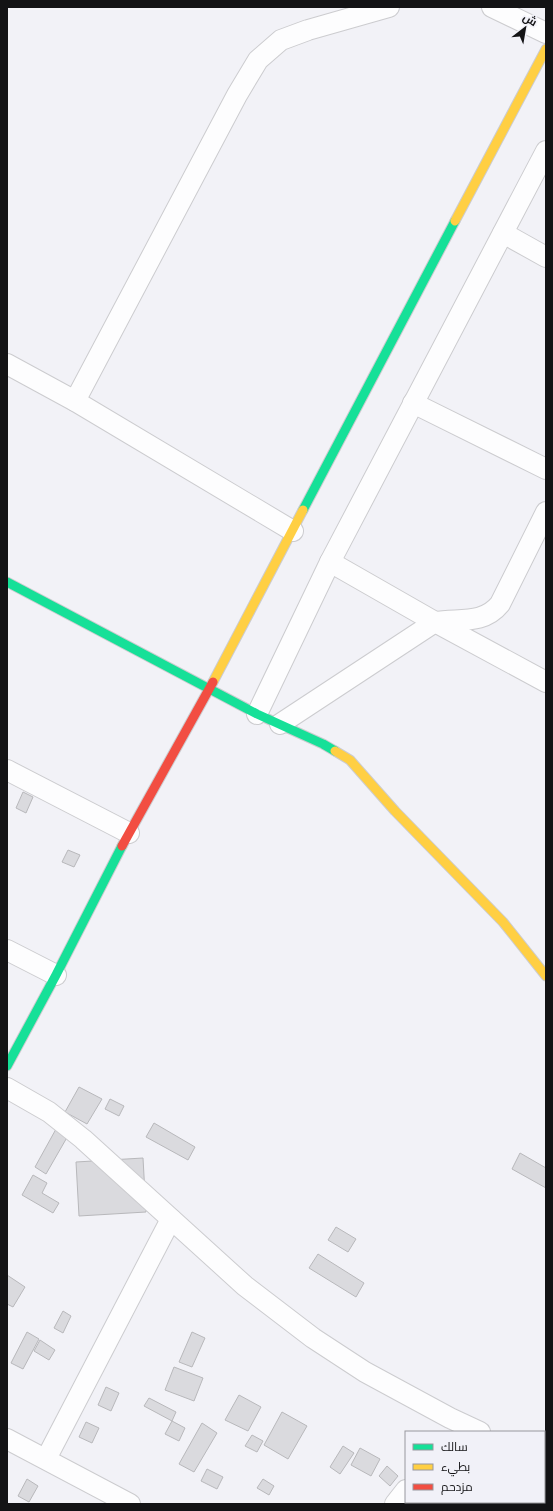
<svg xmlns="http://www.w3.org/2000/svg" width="553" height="1511" font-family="'Fira Sans Condensed',Cairo,sans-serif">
  <rect width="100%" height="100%" fill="#f2f2f7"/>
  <g fill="#dadade" stroke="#b8b8bb">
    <path d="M23 792 33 797 26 813 16 808Z"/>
    <path d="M68 850 80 855 74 867 62 862Z"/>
    <path d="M79 1087 102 1099 87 1124 65 1112Z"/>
    <path d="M110 1099 124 1106 119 1116 105 1109Z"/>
    <path d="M61 1120 73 1127 46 1174 35 1167Z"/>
    <path d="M154 1123 195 1147 188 1160 146 1137Z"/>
    <path d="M520 1153 546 1168V1188L512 1169Z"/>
    <path d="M143 1158 146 1212 79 1216 76 1162Z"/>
    <path d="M33 1175 47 1183 42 1193 59 1203 53 1213 22 1195Z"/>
    <path d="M336 1227 356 1239 348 1252 328 1240Z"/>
    <path d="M318 1254 364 1283 356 1297 309 1268Z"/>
    <path d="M7 1275 25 1287 13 1307 7 1304Z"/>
    <path d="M63 1311 71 1316 63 1333 54 1328Z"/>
    <path d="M27 1332 39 1339 23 1369 11 1363Z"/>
    <path d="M192 1332 205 1338 192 1367 179 1362Z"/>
    <path d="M40 1340 55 1350 49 1360 34 1351Z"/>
    <path d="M174 1367 203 1378 194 1401 165 1390Z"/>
    <path d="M106 1387 119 1393 111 1411 98 1405Z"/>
    <path d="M239 1395 261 1407 248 1431 225 1420Z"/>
    <path d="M149 1398 176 1412 172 1421 144 1406Z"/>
    <path d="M282 1412 307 1426 288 1459 264 1445Z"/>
    <path d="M172 1421 185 1428 179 1441 165 1434Z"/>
    <path d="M86 1422 99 1428 92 1443 79 1437Z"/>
    <path d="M202 1423 217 1433 194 1472 179 1464Z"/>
    <path d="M252 1435 263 1441 257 1452 245 1446Z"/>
    <path d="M343 1446 354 1453 340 1474 330 1467Z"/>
    <path d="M360 1448 380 1459 371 1476 351 1465Z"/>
    <path d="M387 1466 398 1476 390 1486 379 1476Z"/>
    <path d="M207 1469 223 1477 217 1489 201 1481Z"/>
    <path d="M27 1479 38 1486 29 1502 18 1496Z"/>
    <path d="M263 1479 274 1486 269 1495 257 1488Z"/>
  </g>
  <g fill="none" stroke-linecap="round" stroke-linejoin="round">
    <defs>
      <g id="street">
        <path d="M492 7 546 33"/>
        <path d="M503 233 546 257"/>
        <path d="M7 364 75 401 293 531"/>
        <path d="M75 401 237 95 258 60 281 40 308 30 389 7"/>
        <path d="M413 403 546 469"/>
        <path d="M330 562 435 622 546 682"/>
        <path d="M257 714 330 562 546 151"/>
        <path d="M280 724 435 622C459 618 483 625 500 604L546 512"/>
        <path d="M7 770 129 833"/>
        <path d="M7 950 56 975"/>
        <path d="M7 1088 49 1112 83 1139 245 1286 313 1338 365 1372 450 1418 480 1432"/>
        <path d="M7 1439 130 1504"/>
        <path d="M46 1459 171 1219"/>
        <path d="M544 1461 546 1462"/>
        <path d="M395 1504 406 1490"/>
        <path d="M492 1504 493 1502"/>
      </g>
      <g id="fast">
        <path d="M303 510 455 221"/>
        <path d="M7 582 257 714 323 744 335 751"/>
        <path d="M7 1066 56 975 122 846"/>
      </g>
      <g id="slow">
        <path d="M455 221 546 49"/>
        <path d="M213 682 303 510"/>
        <path d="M335 751 350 760 395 811 503 922 546 976"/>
      </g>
      <path id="jam" d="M122 846 213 682"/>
    </defs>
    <use href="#street" stroke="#cccccf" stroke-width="22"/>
    <use href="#fast" stroke="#cccccf" stroke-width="11"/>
    <use href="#slow" stroke="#cccccf" stroke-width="11"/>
    <use href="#jam" stroke="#cccccf" stroke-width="11"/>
    <use href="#street" stroke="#fdfdfe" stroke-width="20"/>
    <use href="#fast" stroke="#16e098" stroke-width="9"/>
    <use href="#slow" stroke="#ffcf43" stroke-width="9"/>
    <use href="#jam" stroke="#f24e42" stroke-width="9"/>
  </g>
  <rect width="553" height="1511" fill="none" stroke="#131315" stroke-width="16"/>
  <rect x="405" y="1431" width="140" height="72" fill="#f1f1f8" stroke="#98989d"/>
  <rect x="413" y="1444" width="20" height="6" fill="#16e098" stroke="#98989d"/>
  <text x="441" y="1451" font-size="12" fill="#131315">سالك</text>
  <rect x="413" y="1464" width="20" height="6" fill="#ffcf43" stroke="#98989d"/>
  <text x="441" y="1471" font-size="12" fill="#131315">بطيء</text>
  <rect x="413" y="1484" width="20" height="6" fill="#f24e42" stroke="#98989d"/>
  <text x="441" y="1491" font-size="12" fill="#131315">مزدحم</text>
  <g transform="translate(525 28) rotate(31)" stroke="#f1f1f8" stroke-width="3" paint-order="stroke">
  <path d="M0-3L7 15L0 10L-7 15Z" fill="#131315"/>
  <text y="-6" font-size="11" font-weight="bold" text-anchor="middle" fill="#131315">ش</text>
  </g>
</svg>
